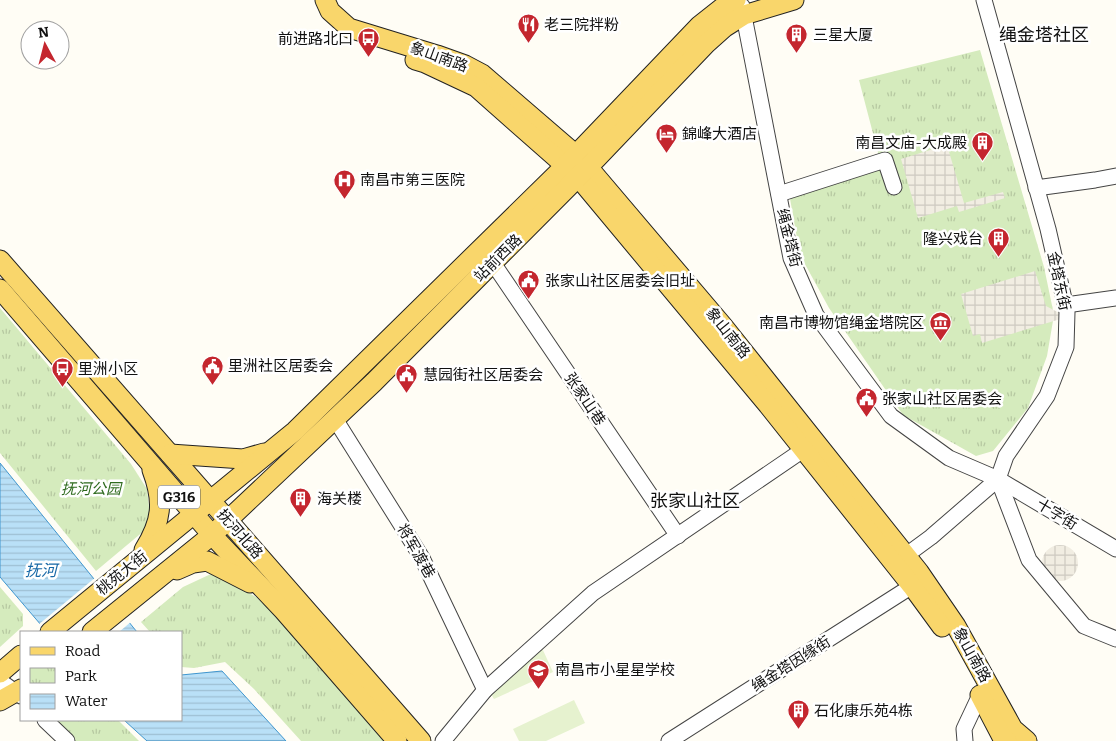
<svg xmlns="http://www.w3.org/2000/svg" width="1116" height="741" font-family="Bitter,'Noto Sans SC',serif">
  <defs>
    <pattern id="park-tufts" width="24" height="20" patternUnits="userSpaceOnUse" patternTransform="scale(1.25)"><rect width="24" height="20" fill="#d5ebbd"/><path d="M3 7l-1-3M5 7V3M7 7l1-3M15 17l-1-3M17 17v-4M19 17l1-3" fill="none" stroke="#b6c8a1"/></pattern>
    <pattern id="plaza-grid" width="8" height="8" patternUnits="userSpaceOnUse" patternTransform="scale(1.25)"><rect width="8" height="8" fill="#f1ede2"/><path d="M0 4h8M4 0v8" fill="none" stroke="#cecac1"/></pattern>
    <pattern id="water-rules" width="6" height="5" patternUnits="userSpaceOnUse" patternTransform="scale(1.25)"><rect width="6" height="5" fill="#b9e0f7"/><path d="M0 2.5h6" fill="none" stroke="#9ebfd3"/></pattern>
  </defs>
  <rect width="100%" height="100%" fill="#fffdf5"/>
  <g fill="url(#park-tufts)">
    <path d="M980 50 1044 267 1054 315 1047 356 1028 408 993 451 976 456 903 415 829 308 800 255 789 193 881 164 859 80Z"/>
    <path d="M0 308 131 464 147 489 151 525 96 571 0 453Z"/>
    <path d="M213 573 256 597 293 630 389 741H301L254 689 225 662 194 668 181 667V632H150L141 622 183 587Z"/>
    <path d="M0 587 23 614V626L0 647Z"/>
    <path d="M53 720H118L139 741H72Z"/>
  </g>
  <g fill="#e6f2cf">
    <path d="M542 648 553 672 494 699 491 694Z"/>
    <path d="M574 700 585 723 546 741H519L513 729Z"/>
  </g>
  <g fill="url(#plaza-grid)">
    <path d="M945 138 964 203 1003 192 1005 198 959 212 957 206 918 218 901 159 943 146 942 139Z"/>
    <path d="M1035 271 1046 306 1067 317 982 343 980 334 973 336 961 294Z"/>
    <circle cx="1060" cy="563" r="18"/>
  </g>
  <g fill="url(#water-rules)" stroke="#3f96cf">
    <path d="M0 463 137 632H47L0 577Z"/>
    <path d="M222 671 286 741H147L124 720H181V675Z"/>
  </g>
  <path fill="#fffdf5" d="M96 577 132 621 119 632H44L38 625Z"/>
  <g fill="none" stroke-linecap="round" stroke-linejoin="round">
    <defs>
      <g id="minor">
        <path d="M742 6 791 258 816 315 891 416 949 458 998 479 1116 549"/>
        <path d="M1036 188 1095 180 1116 176"/>
        <path d="M779 194 885 160 894 187"/>
        <path d="M493 263 678 536"/>
        <path d="M1066 305 1116 298"/>
        <path d="M335 419 422 558 485 690"/>
        <path d="M998 479 1029 560 1084 626 1116 639"/>
        <path d="M897 562 931 537 998 479 1006 456 1047 396 1066 347 1067 312 1048 229 984 0"/>
        <path d="M0 681 21 696"/>
        <path d="M45 720 67 741"/>
        <path d="M443 741 485 690 593 593 803 450"/>
        <path d="M669 741 912 586"/>
        <path d="M965 741 964 729 980 695 987 690"/>
      </g>
      <g id="major">
        <path d="M325 0 330 11 349 28 437 55 465 65 482 74 576 155 588 167 723 326 919 572 956 626 1013 729 1027 741"/>
        <path d="M415 60 425 63 476 87 578 177 768 405 912 586 942 627"/>
        <path d="M0 260 421 741"/>
        <path d="M0 289 212 535 284 611 397 741"/>
        <path d="M170 454 243 459 264 453"/>
        <path d="M144 550C162 521 164 502 152 470"/>
        <path d="M177 570 193 563 207 561 250 583"/>
        <path d="M50 632 295 431 566 165 699 26 723 7 736 0"/>
        <path d="M92 632 212 535 374 382 597 158 706 44 725 27 744 15 794 0"/>
        <path d="M0 673 21 655"/>
        <path d="M980 695 1002 737 1007 741"/>
        <path d="M0 701 21 689"/>
      </g>
    </defs>
    <use href="#minor" stroke="#444" stroke-width="17"/>
    <use href="#major" stroke="#222" stroke-width="21"/>
    <use href="#minor" stroke="#fff" stroke-width="15"/>
    <use href="#major" stroke="#f9d66b" stroke-width="19"/>
  </g>
  <defs>
    <symbol id="restaurant-pin" viewBox="-11 -11 22 30"><path d="M0 17L-7.5 6A9.5 9.5 0 1 1 7.5 6Z" fill="#c4262e" stroke="#fff"/><path d="M-5-6h1v4h1v-4h1v4h1v-4h1v5L-1.5 .5V6h-2V.5L-5-1ZM5-6V6H3V1.5H1.5Q1.5-4 5-6Z" fill="#fff"/></symbol>
    <symbol id="building-pin" viewBox="-11 -11 22 30"><path d="M0 17L-7.5 6A9.5 9.5 0 1 1 7.5 6Z" fill="#c4262e" stroke="#fff"/><path d="M-4-6H4V6H1V3H-1V6H-4ZM-2.5-4.3h1.7v1.8h-1.7ZM.8-4.3h1.7v1.8H.8ZM-2.5-1h1.7V.8h-1.7ZM.8-1h1.7V.8H.8Z" fill="#fff"/></symbol>
    <symbol id="bus-pin" viewBox="-11 -11 22 30"><path d="M0 17L-7.5 6A9.5 9.5 0 1 1 7.5 6Z" fill="#c4262e" stroke="#fff"/><path d="M-5-6H5V4H4V6H2V4H-2V6H-4V4H-5ZM-3.5-4V0h7V-4ZM-3.5 1.2v1.5H-2V1.2ZM2 1.2v1.5H3.5V1.2Z" fill="#fff"/></symbol>
    <symbol id="hotel-pin" viewBox="-11 -11 22 30"><path d="M0 17L-7.5 6A9.5 9.5 0 1 1 7.5 6Z" fill="#c4262e" stroke="#fff"/><path d="M-6-4.5h1.5V1H6V5H4.5V3h-9V5H-6ZM-4 0a1.8 1.8 0 1 1 3.6 0ZM.5 0V-2.5h3Q6-2.5 6 0Z" fill="#fff"/></symbol>
    <symbol id="hospital-pin" viewBox="-11 -11 22 30"><path d="M0 17L-7.5 6A9.5 9.5 0 1 1 7.5 6Z" fill="#c4262e" stroke="#fff"/><path d="M-5-5h3v3.5h4V-5h3V5h-3V1.5h-4V5h-3Z" fill="#fff"/></symbol>
    <symbol id="civic-pin" viewBox="-11 -11 22 30"><path d="M0 17L-7.5 6A9.5 9.5 0 1 1 7.5 6Z" fill="#c4262e" stroke="#fff"/><path d="M-.6-6.5H3V-4.5H.6V-3L4-1V1h2V6H-6V1h2V-1L-.6-3ZM-1.2 2.5V6h2.4V2.5Z" fill="#fff"/></symbol>
    <symbol id="museum-pin" viewBox="-11 -11 22 30"><path d="M0 17L-7.5 6A9.5 9.5 0 1 1 7.5 6Z" fill="#c4262e" stroke="#fff"/><path d="M0-6L6-3V-2H-6V-3ZM-5-1h2V3h-2ZM-1-1h2V3h-2ZM3-1h2V3H3ZM-6 4H6V6H-6Z" fill="#fff"/></symbol>
    <symbol id="school-pin" viewBox="-11 -11 22 30"><path d="M0 17L-7.5 6A9.5 9.5 0 1 1 7.5 6Z" fill="#c4262e" stroke="#fff"/><path d="M0-5L7-2L0 1L-7-2ZM-4 1L0 2.5L4 1V4Q0 6-4 4Z" fill="#fff"/></symbol>
  </defs>
  <g fill-rule="evenodd">
    <use href="#restaurant-pin" x="516" y="12" width="25" height="34"/>
    <use href="#building-pin" x="784" y="22" width="25" height="34"/>
    <use href="#bus-pin" x="356" y="26" width="25" height="34"/>
    <use href="#hotel-pin" x="654" y="122" width="25" height="34"/>
    <use href="#building-pin" x="970" y="130" width="25" height="34"/>
    <use href="#hospital-pin" x="332" y="168" width="25" height="34"/>
    <use href="#building-pin" x="986" y="226" width="25" height="34"/>
    <use href="#civic-pin" x="516" y="268" width="25" height="34"/>
    <use href="#museum-pin" x="928" y="310" width="25" height="34"/>
    <use href="#civic-pin" x="200" y="354" width="25" height="34"/>
    <use href="#bus-pin" x="50" y="356" width="25" height="34"/>
    <use href="#civic-pin" x="394" y="362" width="25" height="34"/>
    <use href="#civic-pin" x="854" y="386" width="25" height="34"/>
    <use href="#building-pin" x="288" y="486" width="25" height="34"/>
    <use href="#school-pin" x="526" y="658" width="25" height="34"/>
    <use href="#building-pin" x="786" y="698" width="25" height="34"/>
  </g>
  <g text-anchor="middle" stroke-width="5" stroke-linejoin="round" paint-order="stroke">
    <rect fill="#fff" stroke="#585858" stroke-width="1" x="158" y="485.5" width="42" height="23" rx="4"/>
    <g font-size="14" font-weight="bold" fill="#111">
      <text x="179" y="502">G316</text>
    </g>
    <g font-size="15" fill="#111" stroke="#fff" text-anchor="start">
      <text x="544" y="30">老三院拌粉</text>
      <text x="813" y="40">三星大厦</text>
      <text x="353" y="44" text-anchor="end">前进路北口</text>
      <text x="682" y="139">錦峰大酒店</text>
      <text x="967" y="148" text-anchor="end">南昌文庙-大成殿</text>
      <text x="360" y="185">南昌市第三医院</text>
      <text x="983" y="244" text-anchor="end">隆兴戏台</text>
      <text x="545" y="286">张家山社区居委会旧址</text>
      <text x="924" y="328" text-anchor="end">南昌市博物馆绳金塔院区</text>
      <text x="228" y="371">里洲社区居委会</text>
      <text x="78" y="374">里洲小区</text>
      <text x="423" y="380">慧园街社区居委会</text>
      <text x="882" y="404">张家山社区居委会</text>
      <text x="317" y="504">海关楼</text>
      <text x="555" y="675">南昌市小星星学校</text>
      <text x="814" y="716">石化康乐苑4栋</text>
    </g>
    <g font-size="15" fill="#111" stroke="#fff">
      <text transform="translate(439 57) rotate(20)" y="5">象山南路</text>
      <text transform="translate(789 238) rotate(76)" y="5">绳金塔街</text>
      <text transform="translate(498 258) rotate(-45)" y="5">站前西路</text>
      <text transform="translate(1059 281) rotate(78)" y="5">金塔东街</text>
      <text transform="translate(728 333) rotate(51)" y="5">象山南路</text>
      <text transform="translate(585 399) rotate(56)" y="5">张家山巷</text>
      <text transform="translate(1057 514) rotate(31)" y="5">十字街</text>
      <text transform="translate(240 534) rotate(49)" y="5">抚河北路</text>
      <text transform="translate(416 551) rotate(60)" y="5">将军渡巷</text>
      <text transform="translate(122 573) rotate(-39)" y="5">桃苑大街</text>
      <text transform="translate(972 655) rotate(61)" y="5">象山南路</text>
      <text transform="translate(791 664) rotate(-32)" y="5">绳金塔因缘街</text>
    </g>
    <g font-size="15" font-style="italic" fill="#2f6b1f" stroke="#fff">
      <text x="91" y="494">抚河公园</text>
    </g>
    <g font-size="16" font-style="italic" fill="#1768a6" stroke="#fff">
      <text x="41" y="576">抚河</text>
    </g>
    <g font-size="18" fill="#111" stroke="#fff">
      <text x="1044" y="41">绳金塔社区</text>
      <text x="695" y="507">张家山社区</text>
    </g>
  </g>
  <rect x="20" y="631" width="162" height="90" fill="#ffffff" stroke="#a0a0a0"/>
  <rect x="30" y="647" width="25" height="8" fill="#f9d66b" stroke="#a0a0a0"/>
  <text x="65" y="656" font-size="15" fill="#111111">Road</text>
  <rect x="30" y="668" width="25" height="15" fill="url(#park-tufts)" stroke="#a0a0a0"/>
  <text x="65" y="681" font-size="15" fill="#111111">Park</text>
  <rect x="30" y="694" width="25" height="15" fill="url(#water-rules)" stroke="#a0a0a0"/>
  <text x="65" y="706" font-size="15" fill="#111111">Water</text>
  <g transform="translate(45 45) rotate(353)"><circle r="24" fill="#ffffff" stroke="#a0a0a0"/>
  <path d="M0-4L9 19L0 12L-9 19Z" fill="#c4262e"/>
  <text y="-8" font-size="14" font-weight="bold" text-anchor="middle" fill="#111111">N</text>
  </g>
</svg>
